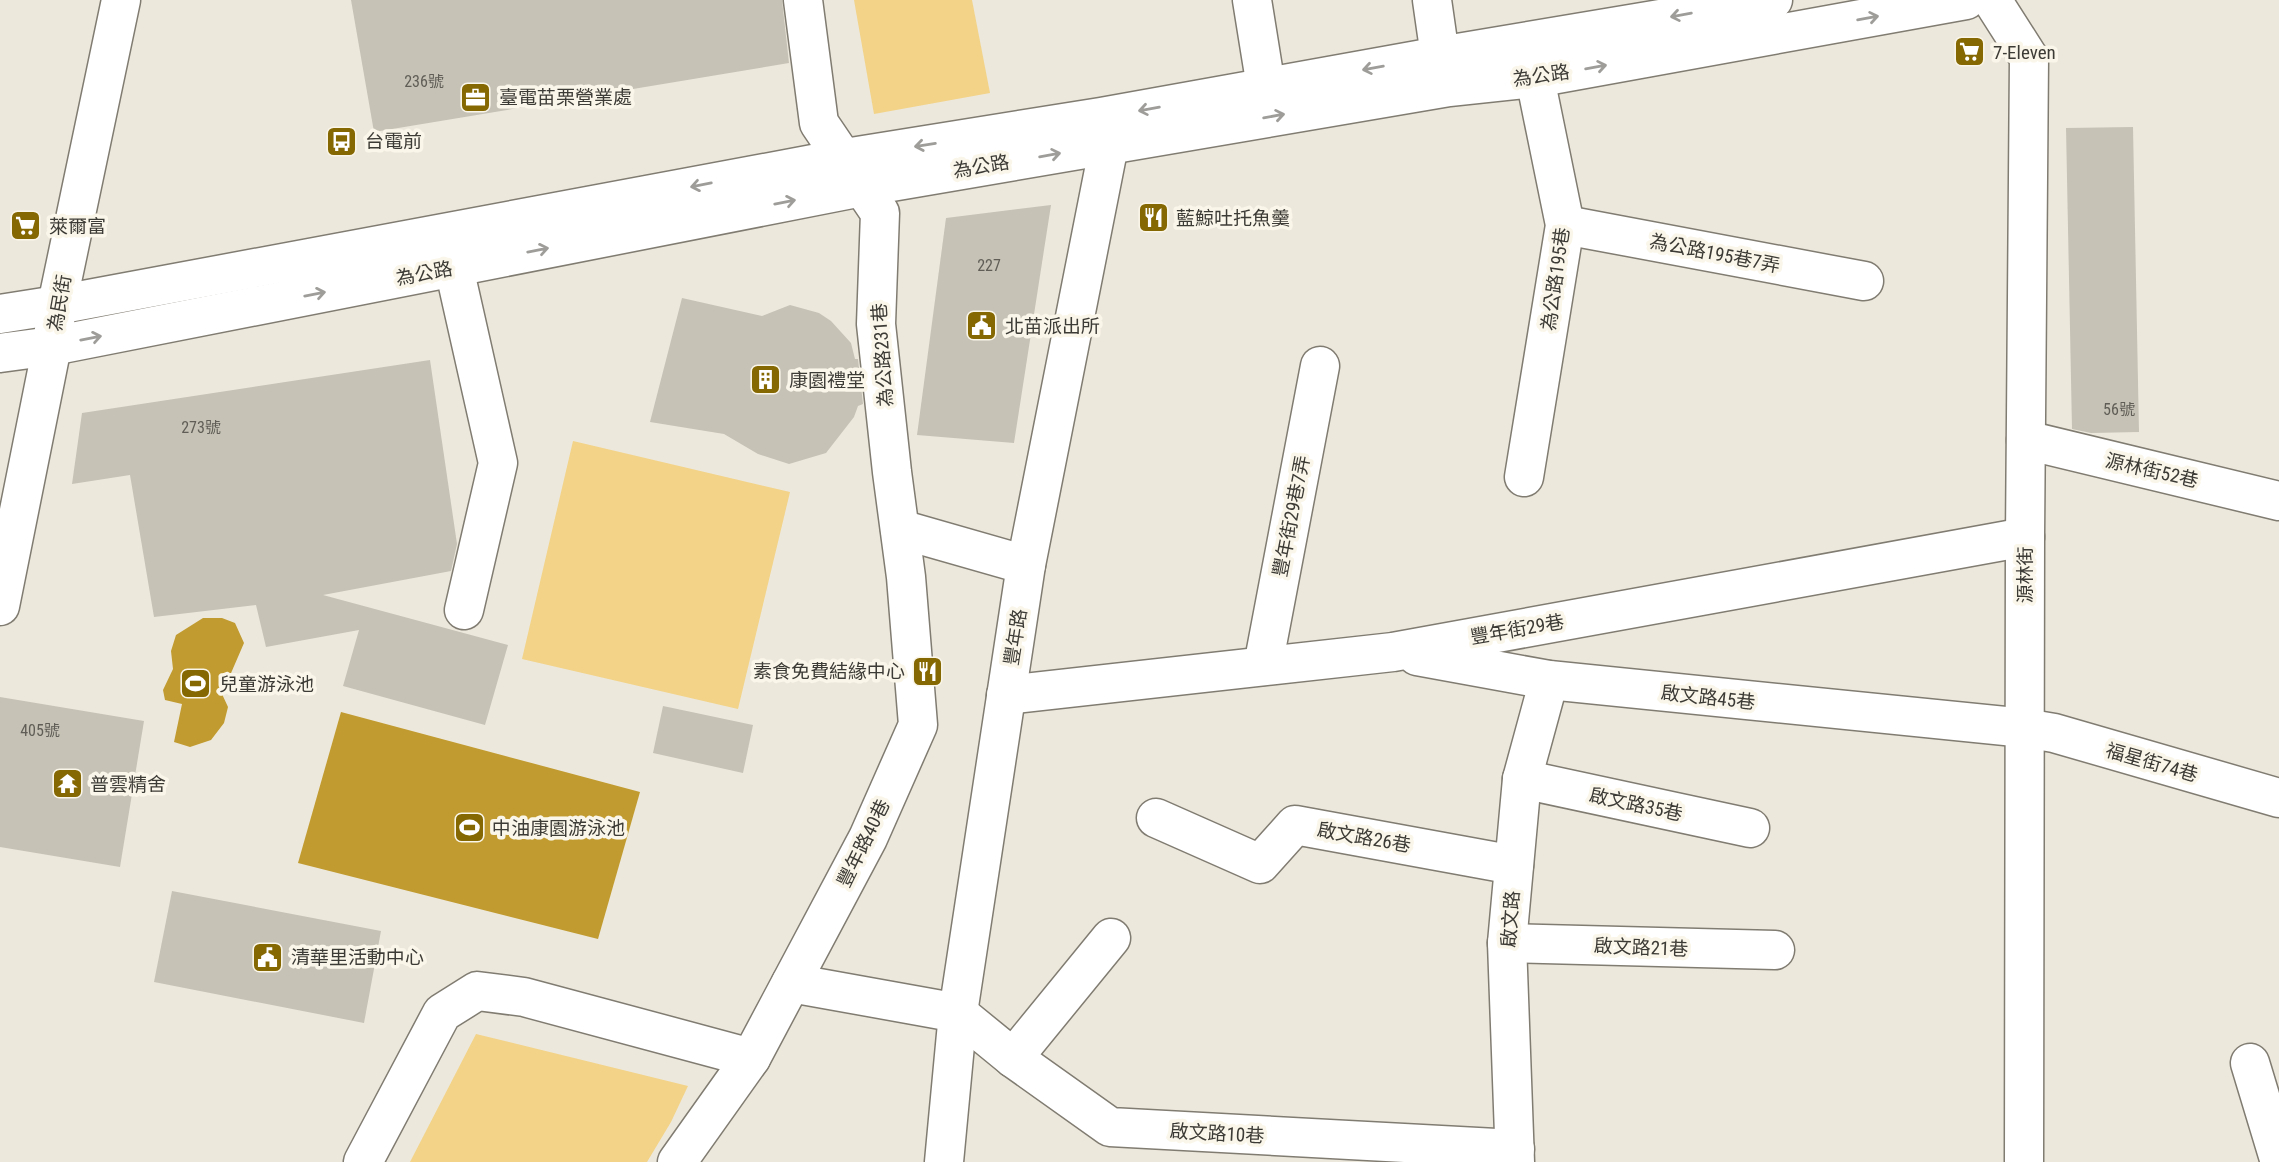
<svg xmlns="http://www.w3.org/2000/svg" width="2279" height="1162" font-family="'Roboto Condensed','Noto Sans TC',sans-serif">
  <rect width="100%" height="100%" fill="#ede8dc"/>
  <g fill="#f2d387">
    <path d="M854 0H972L990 93 874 114Z"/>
    <path d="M573 441 790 492 738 709 522 659Z"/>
    <path d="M476 1034 688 1086 671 1122 647 1162H410Z"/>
  </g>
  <g fill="#c19b2f">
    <path d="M203 618H222L235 623 244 643 222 694 228 707 224 723 211 740 190 747 174 742 182 704 165 700 163 690 173 669 171 651 176 635Z"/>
    <path d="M341 712 640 792 598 939 298 863Z"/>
  </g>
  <g fill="#c6c2b6">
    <path d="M351 0H782L789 63 374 132Z"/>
    <path d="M2133 127 2139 432 2091 433 2072 429 2066 128Z"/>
    <path d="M1051 205 1014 443 917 435 946 218Z"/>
    <path d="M682 298 762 316 790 305 819 313 831 321 851 343 855 359H858L863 404 858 406 854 417 826 453 789 464 758 454 724 434 650 422Z"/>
    <path d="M430 360 457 544 451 571 323 595 508 645 485 725 343 686 359 630 266 647 256 605 154 617 130 475 72 484 82 413Z"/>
    <path d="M0 697 144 721 120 867 0 847Z"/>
    <path d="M663 706 753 725 743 773 653 753Z"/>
    <path d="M172 891 381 931 364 1023 154 982Z"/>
  </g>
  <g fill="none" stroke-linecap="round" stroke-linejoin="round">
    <defs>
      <g id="minor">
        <path d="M1252 0 1266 87"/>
        <path d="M1432 0 1440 56 1447 80"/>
        <path d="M1992 0 2029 58 2025 537 2024 1162"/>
        <path d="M1565 225 1864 281"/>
        <path d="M448 241 498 463 464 610"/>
        <path d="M0 314 57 305 845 158 1101 117 1440 56 1773 0"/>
        <path d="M0 353 52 346 862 187 1449 87 1535 78 1966 0"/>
        <path d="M2026 440 2279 501"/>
        <path d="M1524 477 1565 225 1535 78 1526 54"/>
        <path d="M900 529 1026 565"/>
        <path d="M0 606 52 346 57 305 121 0"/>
        <path d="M1417 656 1549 680 2025 728 2054 733 2279 798"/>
        <path d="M1263 666 1320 366"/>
        <path d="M1006 695 1393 652 2025 537"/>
        <path d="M1522 779 1750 828"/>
        <path d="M1156 818 1260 864 1295 825 1514 865"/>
        <path d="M1507 943 1775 950"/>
        <path d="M791 983 958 1013 1013 1058 1110 1127 1515 1149"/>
        <path d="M1013 1058 1111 938"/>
        <path d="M2250 1063 2279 1159"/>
        <path d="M363 1162 442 1013 477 991 524 997 751 1058"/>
        <path d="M677 1162 751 1058 868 838 918 725 906 577 892 472 876 324 880 213 819 123 803 0"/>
        <path d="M944 1162 958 1013 1026 565 1109 145 1103 122"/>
        <path d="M1515 1162 1507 943 1522 779 1549 680"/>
      </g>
    </defs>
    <use href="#minor" stroke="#817c72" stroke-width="41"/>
    <use href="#minor" stroke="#fff" stroke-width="38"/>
  </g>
  <defs><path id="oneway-shaft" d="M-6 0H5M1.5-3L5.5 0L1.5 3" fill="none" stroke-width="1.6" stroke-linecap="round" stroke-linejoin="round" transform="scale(1.75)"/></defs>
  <g stroke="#9e9d9a">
    <use href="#oneway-shaft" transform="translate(1681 15) rotate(170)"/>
    <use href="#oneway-shaft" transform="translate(1868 18) rotate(-10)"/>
    <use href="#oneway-shaft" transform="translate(1596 67) rotate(-10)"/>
    <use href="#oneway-shaft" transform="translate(1373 68) rotate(170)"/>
    <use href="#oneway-shaft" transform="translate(1149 109) rotate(170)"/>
    <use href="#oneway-shaft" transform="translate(1274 116) rotate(-10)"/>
    <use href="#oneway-shaft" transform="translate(925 145) rotate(171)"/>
    <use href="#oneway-shaft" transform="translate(1050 155) rotate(-10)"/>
    <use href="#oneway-shaft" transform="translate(701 185) rotate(169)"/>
    <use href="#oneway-shaft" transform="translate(785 202) rotate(-11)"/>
    <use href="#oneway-shaft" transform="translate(538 250) rotate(-11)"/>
    <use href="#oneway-shaft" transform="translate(315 294) rotate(-11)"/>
    <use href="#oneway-shaft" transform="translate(91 338) rotate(-11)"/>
  </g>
  <defs>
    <symbol id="supermarket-square" viewBox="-11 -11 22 22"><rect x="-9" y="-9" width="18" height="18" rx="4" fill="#866803" stroke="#faf6e9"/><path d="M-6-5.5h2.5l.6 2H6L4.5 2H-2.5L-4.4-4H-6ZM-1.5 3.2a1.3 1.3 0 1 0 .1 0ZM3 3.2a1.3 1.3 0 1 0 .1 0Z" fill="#fff"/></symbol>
    <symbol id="office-square" viewBox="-11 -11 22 22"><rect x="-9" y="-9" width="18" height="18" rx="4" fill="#866803" stroke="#faf6e9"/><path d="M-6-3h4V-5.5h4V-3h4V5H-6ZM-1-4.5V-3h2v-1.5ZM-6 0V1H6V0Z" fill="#fff"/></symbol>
    <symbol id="bus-square" viewBox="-11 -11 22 22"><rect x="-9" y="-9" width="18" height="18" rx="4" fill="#866803" stroke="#faf6e9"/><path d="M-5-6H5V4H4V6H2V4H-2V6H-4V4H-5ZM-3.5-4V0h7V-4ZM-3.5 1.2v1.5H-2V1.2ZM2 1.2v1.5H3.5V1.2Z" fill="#fff"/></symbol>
    <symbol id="restaurant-square" viewBox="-11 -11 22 22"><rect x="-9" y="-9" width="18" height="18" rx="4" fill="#866803" stroke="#faf6e9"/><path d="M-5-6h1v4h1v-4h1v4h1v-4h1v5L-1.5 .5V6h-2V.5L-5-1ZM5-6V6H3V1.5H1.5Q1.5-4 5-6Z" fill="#fff"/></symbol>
    <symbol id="civic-square" viewBox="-11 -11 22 22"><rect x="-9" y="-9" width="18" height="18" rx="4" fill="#866803" stroke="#faf6e9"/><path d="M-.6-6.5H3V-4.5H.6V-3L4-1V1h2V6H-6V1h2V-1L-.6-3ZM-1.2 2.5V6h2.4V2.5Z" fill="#fff"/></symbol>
    <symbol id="building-square" viewBox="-11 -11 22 22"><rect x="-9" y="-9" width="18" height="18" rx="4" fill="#866803" stroke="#faf6e9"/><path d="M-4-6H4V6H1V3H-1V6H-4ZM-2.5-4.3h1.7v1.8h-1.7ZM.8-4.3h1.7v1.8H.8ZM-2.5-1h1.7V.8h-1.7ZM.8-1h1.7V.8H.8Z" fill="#fff"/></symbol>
    <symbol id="stadium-square" viewBox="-11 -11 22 22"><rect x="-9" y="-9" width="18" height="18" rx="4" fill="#866803" stroke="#faf6e9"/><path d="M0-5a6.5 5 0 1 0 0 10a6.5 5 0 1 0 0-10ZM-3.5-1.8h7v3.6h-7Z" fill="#fff"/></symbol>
    <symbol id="temple-square" viewBox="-11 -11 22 22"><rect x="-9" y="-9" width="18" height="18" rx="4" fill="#866803" stroke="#faf6e9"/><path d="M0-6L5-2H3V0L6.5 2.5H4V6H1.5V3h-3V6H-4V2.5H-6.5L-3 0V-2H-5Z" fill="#fff"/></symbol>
  </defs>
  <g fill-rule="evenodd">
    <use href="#supermarket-square" x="1952" y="34" width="35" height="35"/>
    <use href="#office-square" x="458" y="80" width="35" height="35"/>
    <use href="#bus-square" x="324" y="124" width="35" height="35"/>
    <use href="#restaurant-square" x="1136" y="200" width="35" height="35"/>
    <use href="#supermarket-square" x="8" y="208" width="35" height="35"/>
    <use href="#civic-square" x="964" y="308" width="35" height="35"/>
    <use href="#building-square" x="748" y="362" width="35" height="35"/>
    <use href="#restaurant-square" x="910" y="654" width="35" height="35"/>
    <use href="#stadium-square" x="178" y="666" width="35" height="35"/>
    <use href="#temple-square" x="50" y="766" width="35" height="35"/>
    <use href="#stadium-square" x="452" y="810" width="35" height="35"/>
    <use href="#civic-square" x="250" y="940" width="35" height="35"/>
  </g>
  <g text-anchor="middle" stroke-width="7" stroke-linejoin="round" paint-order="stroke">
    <g font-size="16" fill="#5f5d56">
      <text x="424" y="87">236號</text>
      <text x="989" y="271">227</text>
      <text x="2119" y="415">56號</text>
      <text x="201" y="433">273號</text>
      <text x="40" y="736">405號</text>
    </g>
    <g font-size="19" fill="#3d3b36" stroke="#faf6e9" text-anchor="start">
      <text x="1993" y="59">7-Eleven</text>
      <text x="499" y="104">臺電苗栗營業處</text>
      <text x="365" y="148">台電前</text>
      <text x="1176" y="225">藍鯨吐托魚羹</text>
      <text x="49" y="233">萊爾富</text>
      <text x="1005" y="333">北苗派出所</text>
      <text x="789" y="387">康園禮堂</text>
      <text x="905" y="678" text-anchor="end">素食免費結緣中心</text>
      <text x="219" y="691">兒童游泳池</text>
      <text x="90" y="791">普雲精舍</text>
      <text x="492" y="835">中油康園游泳池</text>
      <text x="291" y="964">清華里活動中心</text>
    </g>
    <g font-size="19" fill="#3d3b36" stroke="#faf6e9">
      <text transform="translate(1541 75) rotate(-8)" y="7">為公路</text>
      <text transform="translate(981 166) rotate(-10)" y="7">為公路</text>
      <text transform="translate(1715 253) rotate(11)" y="7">為公路195巷7弄</text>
      <text transform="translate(424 273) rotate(-11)" y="7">為公路</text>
      <text transform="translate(1555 279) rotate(-82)" y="7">為公路195巷</text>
      <text transform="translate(59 303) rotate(-80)" y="7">為民街</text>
      <text transform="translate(882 355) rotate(-94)" y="7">為公路231巷</text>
      <text transform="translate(2152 470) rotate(13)" y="7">源林街52巷</text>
      <text transform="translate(1291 516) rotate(-79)" y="7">豐年街29巷7弄</text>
      <text transform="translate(2025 575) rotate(-90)" y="7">源林街</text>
      <text transform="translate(1517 629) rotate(-10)" y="7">豐年街29巷</text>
      <text transform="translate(1015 637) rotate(-81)" y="7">豐年路</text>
      <text transform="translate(1708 697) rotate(6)" y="7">啟文路45巷</text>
      <text transform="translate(2152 762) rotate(16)" y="7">福星街74巷</text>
      <text transform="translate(1636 804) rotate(12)" y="7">啟文路35巷</text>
      <text transform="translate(1364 837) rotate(10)" y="7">啟文路26巷</text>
      <text transform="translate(863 843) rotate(-64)" y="7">豐年路40巷</text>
      <text transform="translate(1510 919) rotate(-86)" y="7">啟文路</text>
      <text transform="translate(1641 947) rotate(2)" y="7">啟文路21巷</text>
      <text transform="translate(1217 1133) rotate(3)" y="7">啟文路10巷</text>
    </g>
  </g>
</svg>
